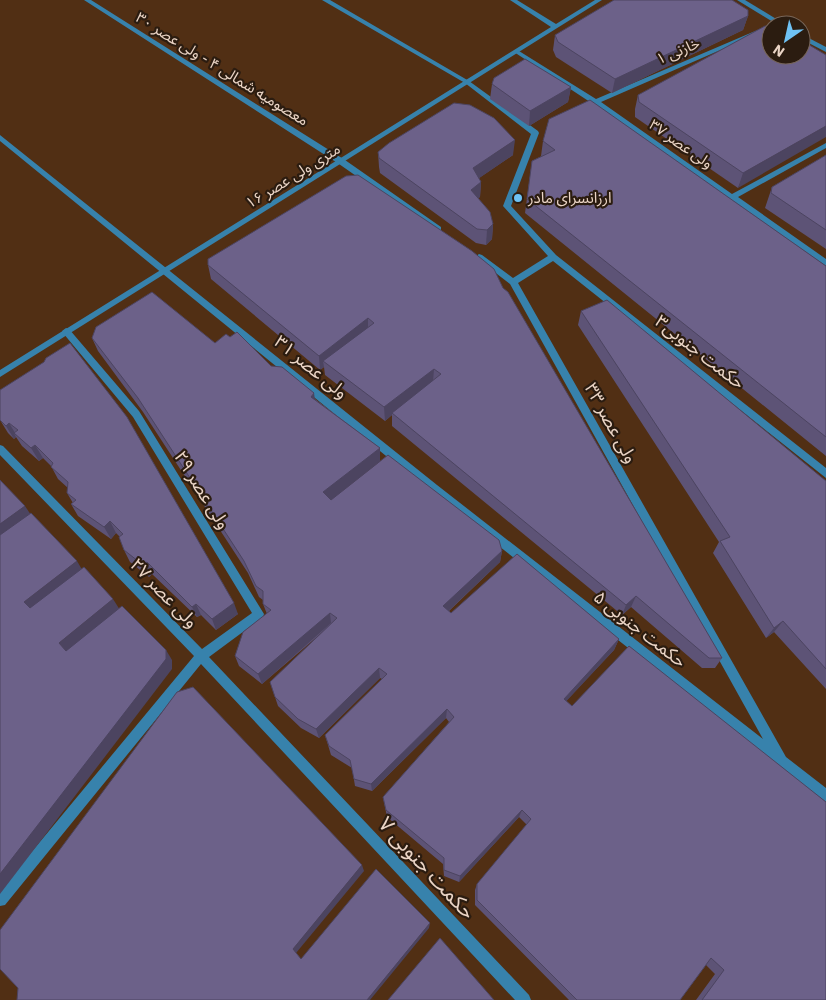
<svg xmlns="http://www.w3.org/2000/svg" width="826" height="1000" font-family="'IBM Plex Sans','Noto Sans Arabic',sans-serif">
  <rect width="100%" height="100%" fill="#512f14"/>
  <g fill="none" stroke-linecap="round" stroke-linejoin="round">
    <g fill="#3782ac" fill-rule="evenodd">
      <path d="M84 0H91L345 160 441 227V231H435L339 164Z"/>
      <path d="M322 0H330L469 81 538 131 539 133 511 206 556 255 826 468V478L553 261 518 283 786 757 826 788V802L778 766 429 491 0 141V135L437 485 763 739 510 284 475 257 479 254 482 255 513 278 548 256 503 206 531 134 465 83Z"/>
      <path d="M769 25H774H771V28L601 102 732 194 826 143V148L738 197 826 259V266L595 105H590V102L514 52 519 51 596 99Z"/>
      <path d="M66 328 69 329 139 411 264 614 263 617 209 657 529 995 531 1000H515L201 664 5 905 0 906V890L194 656 0 455V445L3 446 202 649 252 613 133 417 63 333 62 331Z"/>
    </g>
    <g fill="#3782ac" fill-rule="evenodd">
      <path d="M510 0H517L556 24 595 0H602L0 377V370L551 27Z"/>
      <path d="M737 0H745L786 25H778Z"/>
      <path d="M801 34 826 47V52L801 39Z"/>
    </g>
  </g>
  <g fill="#5d5376">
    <path d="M748 16 743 30 612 93 556 57 553 50 555 35Z"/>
    <path d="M801 55 738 188 635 117V109L638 95Z"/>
    <path d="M492 84 571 87 568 102 529 126 490 99Z"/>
    <path d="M543 141 826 266V456L525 213 532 161 542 156H541Z"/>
    <path d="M378 152 513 155 479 178 481 182 480 197 478 198 493 224 492 239 486 245 476 243 380 173 379 167Z"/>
    <path d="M826 155V249L765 208 772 187Z"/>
    <path d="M208 265 503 288 722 658 715 668H702L631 607 622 615 392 426V415L385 421 325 375 324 367 320 370 211 279Z"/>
    <path d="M581 311 826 481V689L774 632 766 638 713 553 719 542 578 325Z"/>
    <path d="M92 338 215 343 271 366 380 448V461L331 500 502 551 500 562 449 611 451 613 619 639 614 650 566 701 826 1000H696L715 974 706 965 680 1000H569L475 905V890L477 884 527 825 519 817 459 882 444 876 443 864 387 817 383 797 449 722 446 718 372 791 355 786 352 768 331 755 325 735 382 679 380 678 319 738 301 728 278 706 275 697 332 624 262 684 239 666 235 656 267 614 263 604V600L259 597 248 573 143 412 98 351Z"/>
    <path d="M0 390 238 614 216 630 201 615 197 617 152 574 149 577 130 562 124 550 120 537 116 533 111 539 78 516 71 504 73 503 67 493 68 488 58 479 51 466 43 458 39 461 22 446 16 437 14 439 8 433 0 420Z"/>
  </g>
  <g fill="#4c4460">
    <path d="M748 16 743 30 612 93 615 79Z"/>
    <path d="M571 87 568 102 529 126 530 111Z"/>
    <path d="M826 126V137L738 188 743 173Z"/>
    <path d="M515 140 513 155 472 183 473 168Z"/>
    <path d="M481 182 480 197 470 205 471 190Z"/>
    <path d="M493 224 492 239 486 245 487 230Z"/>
    <path d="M368 318V333L323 361 324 367 320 370 319 356Z"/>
    <path d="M434 369 433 382 392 413V415L385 421 384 407Z"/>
    <path d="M314 393 316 407 311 397Z"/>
    <path d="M9 423 17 436 14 433 16 437 14 439 6 426Z"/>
    <path d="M35 445 43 458 39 461 31 448Z"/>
    <path d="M380 448V461L325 505 323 492Z"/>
    <path d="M25 506 33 518 0 543V524Z"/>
    <path d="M110 521 116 533 111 539 104 527Z"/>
    <path d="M502 551 500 562 442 617 443 606Z"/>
    <path d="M77 561 84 573 33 613 24 602Z"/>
    <path d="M147 562 152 574 149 577 143 565Z"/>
    <path d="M636 596 631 607 622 615 626 605Z"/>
    <path d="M113 599 120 610 67 653 59 643Z"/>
    <path d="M234 603 238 614 216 630 212 619Z"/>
    <path d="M196 604 201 615 197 617 192 607Z"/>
    <path d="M330 613 331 623 262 684 258 674Z"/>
    <path d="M783 621 774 632 766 638 774 628Z"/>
    <path d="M619 639 614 650 560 708 564 699Z"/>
    <path d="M166 650 172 660V669L0 894V874Z"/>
    <path d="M379 668 380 678 319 738 316 729Z"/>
    <path d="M447 709 446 718 372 791 371 784Z"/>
    <path d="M522 810 519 817 459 882 460 876Z"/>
    <path d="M362 865 364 871 296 953 293 949Z"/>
    <path d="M430 923 429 928 370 1000H367Z"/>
  </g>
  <g fill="#6c6189" stroke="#4c4460">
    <path d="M614 0H732L748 10V16L615 79 558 42 555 35Z"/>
    <path d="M765 26H771V55H801V40L826 55V126L743 173 639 102 638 95Z"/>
    <path d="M525 59 571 87 530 111 492 84 494 78Z"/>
    <path d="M590 100 826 266V437L527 199 532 161 555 150 543 141 549 119Z"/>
    <path d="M454 103 470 105 494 118 515 140 473 168 481 182 471 190 490 212 493 224 487 230 477 229 379 158 378 152 389 143Z"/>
    <path d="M826 155V230L771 193 772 187Z"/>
    <path d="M358 175 472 251 494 269 503 288 508 292 722 658H709L636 596 626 605 392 413 441 374 434 369 384 407 323 361 374 323 368 318 319 356 208 265V259L346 176Z"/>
    <path d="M152 292 215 343 226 334 230 337 237 332 271 366 282 367 314 393 311 397 380 448 323 492 331 500 388 455 499 540 502 551 443 606 451 613 517 554 619 639 564 699 572 706 629 646 826 802V1000H702L724 970 711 958 680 1000H577L477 900V884L531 819 522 810 460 876 444 870V858L386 810 383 797 454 717 447 709 371 784 354 779 350 760 329 746 325 735 387 674 379 668 316 729 298 719 275 697 270 682 337 618 330 613 258 674 235 656 243 632 271 610 263 604V591L256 586 244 561 138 398 92 338 96 327Z"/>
    <path d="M607 300 826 481V669L783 621 774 628 720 541 730 537 581 311Z"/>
    <path d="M70 343 127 417 234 603 212 619 196 604 192 607 147 562 143 565 124 550 119 537 123 534 110 521 104 527 71 504 76 500 67 493 68 482 51 467 53 463 35 445 31 448 14 433 18 430 9 423 6 426 0 420V390L44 362 46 358Z"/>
    <path d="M0 480 25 506 0 524Z"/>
    <path d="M31 513 77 561 24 602 30 608 84 567 113 599 59 643 66 651 122 606 166 650V659L0 874V535Z"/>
    <path d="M193 687 362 865 293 949 301 959 376 869 430 923 367 1000H17L18 988 0 969V930L177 692Z"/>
    <path d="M440 938 494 1000H388Z"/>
  </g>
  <circle fill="#6fc2f4" stroke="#2b1c10" stroke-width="2" cx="518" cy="198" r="5"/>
  <g text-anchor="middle" stroke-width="4.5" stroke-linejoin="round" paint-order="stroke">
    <g font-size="15" fill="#ebd5c6" stroke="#2b1c10">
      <text transform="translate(678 51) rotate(-23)" y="5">خازنی ۱</text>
      <text transform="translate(222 69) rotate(32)" y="5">معصومیه شمالی ۴ - ولی عصر ۳۰</text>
      <text transform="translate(681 144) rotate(35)" y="5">ولی عصر ۳۷</text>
      <text transform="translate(293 176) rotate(-32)" y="5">۱۶ متری ولی عصر</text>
    </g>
    <g font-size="15" fill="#ebd5c6" stroke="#2b1c10" text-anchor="start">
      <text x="528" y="203">ارزانسرای مادر</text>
    </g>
    <g font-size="18" fill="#ebd5c6" stroke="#2b1c10">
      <text transform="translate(700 352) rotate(38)" y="6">حکمت جنوبی۳</text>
      <text transform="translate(311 367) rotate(39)" y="6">ولی عصر ۳۱</text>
      <text transform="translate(611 423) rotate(61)" y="6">ولی عصر ۳۳</text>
      <text transform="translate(202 490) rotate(58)" y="6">ولی عصر ۲۹</text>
      <text transform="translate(164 593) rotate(46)" y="6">ولی عصر ۲۷</text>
      <text transform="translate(640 629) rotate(38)" y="6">حکمت جنوبی ۵</text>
    </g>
    <g font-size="21" fill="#ebd5c6" stroke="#2b1c10">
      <text transform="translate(427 868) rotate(47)" y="7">حکمت جنوبی ۷</text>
    </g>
  </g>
  <g transform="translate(786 40) rotate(214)"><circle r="24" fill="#2b1c10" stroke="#786659"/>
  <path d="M0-4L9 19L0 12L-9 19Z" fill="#6fc2f4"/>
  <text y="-8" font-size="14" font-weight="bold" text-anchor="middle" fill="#ebd5c6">N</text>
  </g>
</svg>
